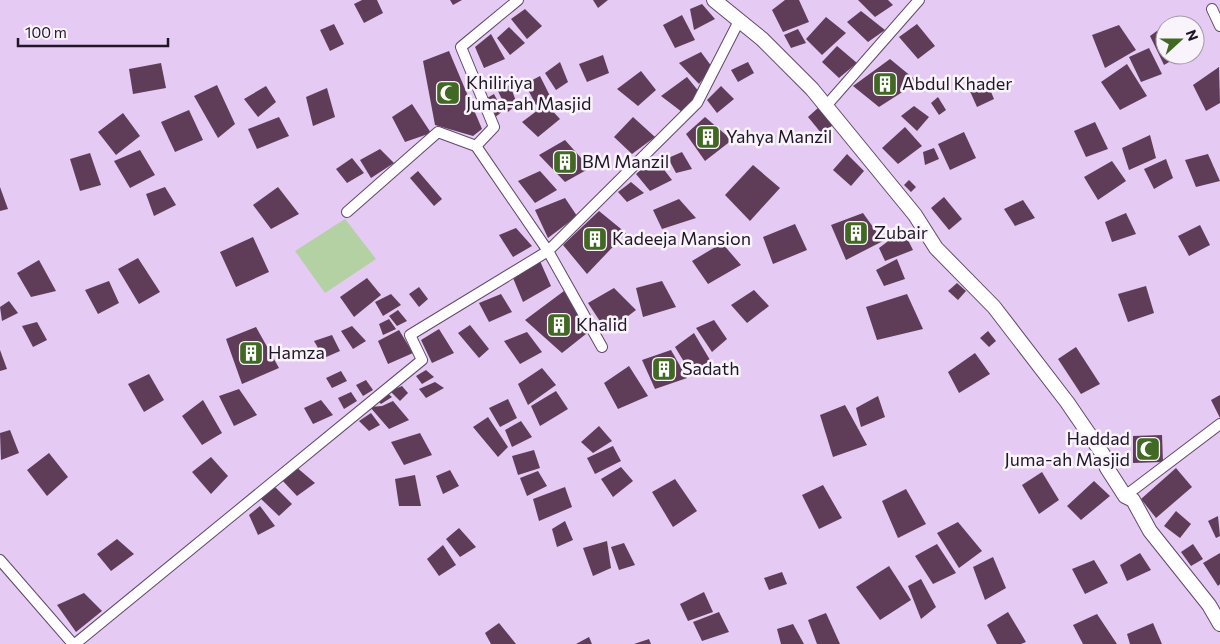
<svg xmlns="http://www.w3.org/2000/svg" width="1220" height="644" font-family="Commissioner,sans-serif">
  <rect width="100%" height="100%" fill="#e5caf3"/>
  <path fill="#b4d1a3" d="M345 219 376 259 325 293 295 251Z"/>
  <g fill="#5f3d58">
    <path d="M362 0H377L383 13 364 23 354 4Z"/>
    <path d="M450 0H462L453 5Z"/>
    <path d="M593 0H608L598 8Z"/>
    <path d="M785 0H799L809 22 783 32 772 10Z"/>
    <path d="M858 0H888L893 5 875 17Z"/>
    <path d="M702 4 715 19 694 30 690 9Z"/>
    <path d="M525 9 542 26 527 39 511 19Z"/>
    <path d="M861 11 885 30 868 42 847 22Z"/>
    <path d="M682 15 695 40 675 48 663 25Z"/>
    <path d="M826 17 846 33 822 55 806 39Z"/>
    <path d="M1177 17 1182 25H1165Z"/>
    <path d="M334 24 344 44 330 51 320 30Z"/>
    <path d="M917 24 935 46 918 59 899 37Z"/>
    <path d="M1119 25 1136 50 1105 68 1092 35Z"/>
    <path d="M1165 25V55H1181L1164 65 1150 36Z"/>
    <path d="M509 27 525 43 510 55 497 38Z"/>
    <path d="M798 29 806 43 791 48 784 35Z"/>
    <path d="M491 34 505 59 484 68 475 47Z"/>
    <path d="M837 46 857 63 839 78 822 62Z"/>
    <path d="M1149 48 1162 74 1141 82 1129 57Z"/>
    <path d="M449 51 482 129 473 136 435 125 423 61Z"/>
    <path d="M701 52 712 67 699 84 679 63Z"/>
    <path d="M603 55 609 73 587 82 579 64Z"/>
    <path d="M890 59 918 82 879 107 853 86Z"/>
    <path d="M560 62 568 82 556 90 545 73Z"/>
    <path d="M748 62 754 73 738 82 731 70Z"/>
    <path d="M161 63 166 88 133 94 129 69Z"/>
    <path d="M1127 64 1147 96 1120 110 1101 82Z"/>
    <path d="M1219 67 1220 103 1206 111 1193 85Z"/>
    <path d="M641 71 656 90 638 106 617 89Z"/>
    <path d="M540 76 551 98 536 105 525 84Z"/>
    <path d="M687 77 700 93 682 112 661 96Z"/>
    <path d="M986 80 994 99 977 107 969 89Z"/>
    <path d="M217 85 235 124 218 138 194 96Z"/>
    <path d="M510 85 517 104 508 112 497 89Z"/>
    <path d="M266 86 276 102 258 117 244 99Z"/>
    <path d="M721 86 734 99 717 113 707 100Z"/>
    <path d="M327 88 335 117 313 126 306 97Z"/>
    <path d="M494 94 503 111 494 118 487 98Z"/>
    <path d="M938 97 946 110 939 115 931 103Z"/>
    <path d="M412 104 431 133 405 142 392 117Z"/>
    <path d="M546 104 560 119 538 137 522 122Z"/>
    <path d="M914 106 929 117 917 131 901 116Z"/>
    <path d="M819 107 834 124 822 134 808 117Z"/>
    <path d="M189 110 203 140 175 152 161 122Z"/>
    <path d="M123 113 140 136 116 155 98 132Z"/>
    <path d="M279 117 289 136 257 149 248 129Z"/>
    <path d="M633 117 655 137 632 154 614 137Z"/>
    <path d="M705 117 732 140 705 161 686 134Z"/>
    <path d="M1095 122 1108 149 1086 157 1074 131Z"/>
    <path d="M905 127 922 146 898 164 882 148Z"/>
    <path d="M964 132 976 158 950 170 938 144Z"/>
    <path d="M1150 135 1156 158 1129 170 1122 148Z"/>
    <path d="M565 140 590 168 565 182 539 155Z"/>
    <path d="M934 148 939 159 925 165 923 152Z"/>
    <path d="M380 149 394 163 371 178 360 160Z"/>
    <path d="M140 150 155 175 130 188 114 161Z"/>
    <path d="M682 152 692 169 676 173 668 158Z"/>
    <path d="M90 153 101 185 80 191 70 159Z"/>
    <path d="M847 154 864 171 851 186 833 170Z"/>
    <path d="M1208 154 1220 181 1196 187 1185 160Z"/>
    <path d="M352 158 364 173 347 183 336 169Z"/>
    <path d="M655 158 672 180 650 191 636 174Z"/>
    <path d="M1166 159 1173 178 1154 189 1144 169Z"/>
    <path d="M1112 161 1126 181 1098 200 1084 177Z"/>
    <path d="M753 165 780 188 750 221 725 195Z"/>
    <path d="M418 171 442 199 434 206 410 178Z"/>
    <path d="M540 171 557 190 535 203 518 181Z"/>
    <path d="M909 180 916 187 911 192 904 185Z"/>
    <path d="M631 182 644 193 627 202 618 192Z"/>
    <path d="M0 187 8 209 0 211Z"/>
    <path d="M165 187 176 205 154 216 146 194Z"/>
    <path d="M278 187 299 214 271 229 253 205Z"/>
    <path d="M944 197 962 219 949 230 931 208Z"/>
    <path d="M565 198 577 216 548 238 535 210Z"/>
    <path d="M679 199 696 218 662 229 653 210Z"/>
    <path d="M1023 200 1035 218 1015 226 1004 209Z"/>
    <path d="M599 211 626 233 587 274 563 245Z"/>
    <path d="M863 213 883 241 846 260 831 225Z"/>
    <path d="M1126 213 1136 234 1112 242 1105 222Z"/>
    <path d="M795 224 807 250 773 264 763 237Z"/>
    <path d="M1200 225 1210 245 1189 256 1178 236Z"/>
    <path d="M516 228 532 246 513 257 499 235Z"/>
    <path d="M903 230 913 250 885 261 879 248Z"/>
    <path d="M253 237 269 272 236 287 220 252Z"/>
    <path d="M722 243 741 265 708 284 692 261Z"/>
    <path d="M138 258 160 292 139 304 118 269Z"/>
    <path d="M897 259 905 279 884 286 876 270Z"/>
    <path d="M39 260 56 291 31 297 17 273Z"/>
    <path d="M540 261 551 286 523 302 513 278Z"/>
    <path d="M367 278 381 295 354 317 340 297Z"/>
    <path d="M109 281 119 303 98 314 85 290Z"/>
    <path d="M662 281 676 307 643 317 636 288Z"/>
    <path d="M957 283 966 291 958 300 948 291Z"/>
    <path d="M1146 286 1154 313 1128 322 1118 294Z"/>
    <path d="M419 287 428 299 419 307 409 294Z"/>
    <path d="M614 288 636 310 607 332 588 303Z"/>
    <path d="M754 290 769 306 747 323 731 305Z"/>
    <path d="M564 291 591 330 562 353 525 320Z"/>
    <path d="M391 294 401 305 383 316 375 302Z"/>
    <path d="M501 294 512 312 489 322 479 303Z"/>
    <path d="M907 294 923 329 877 340 866 307Z"/>
    <path d="M9 301 18 313 2 321 0 307Z"/>
    <path d="M398 310 407 321 397 326 389 316Z"/>
    <path d="M389 319 396 329 383 335 379 324Z"/>
    <path d="M714 320 727 339 712 352 696 328Z"/>
    <path d="M37 322 47 340 33 347 22 326Z"/>
    <path d="M470 325 489 349 479 358 458 333Z"/>
    <path d="M352 326 366 341 353 349 341 331Z"/>
    <path d="M256 327 279 368 242 384 226 339Z"/>
    <path d="M439 329 454 353 432 363 421 340Z"/>
    <path d="M399 330 413 353 388 364 378 341Z"/>
    <path d="M988 331 996 341 989 347 980 338Z"/>
    <path d="M527 332 542 352 520 364 504 341Z"/>
    <path d="M694 333 710 360 692 375 675 347Z"/>
    <path d="M332 335 340 351 324 358 314 341Z"/>
    <path d="M1076 347 1100 384 1081 394 1058 359Z"/>
    <path d="M0 350 7 369 0 371Z"/>
    <path d="M671 350 687 378 655 389 642 360Z"/>
    <path d="M975 353 990 374 959 393 948 372Z"/>
    <path d="M629 366 648 396 618 409 604 383Z"/>
    <path d="M542 368 556 385 528 405 518 384Z"/>
    <path d="M426 370 434 377 422 384 416 376Z"/>
    <path d="M341 371 347 381 332 388 326 378Z"/>
    <path d="M149 374 164 400 144 412 128 384Z"/>
    <path d="M366 380 373 390 363 396 356 385Z"/>
    <path d="M435 382 444 388 426 398 419 389Z"/>
    <path d="M402 386 408 393 400 401 390 391Z"/>
    <path d="M239 389 257 415 234 426 219 396Z"/>
    <path d="M556 391 568 409 540 426 531 406Z"/>
    <path d="M351 392 357 401 344 409 338 398Z"/>
    <path d="M386 392 392 397 381 404 375 398Z"/>
    <path d="M1220 395V418L1211 400Z"/>
    <path d="M878 396 885 417 861 427 856 408Z"/>
    <path d="M508 399 517 418 500 427 489 408Z"/>
    <path d="M203 400 222 433 202 445 182 416Z"/>
    <path d="M321 400 333 415 313 424 304 408Z"/>
    <path d="M393 401 409 420 389 429 370 407 382 406Z"/>
    <path d="M845 405 867 445 833 457 820 415Z"/>
    <path d="M371 413 380 425 369 431 359 421Z"/>
    <path d="M488 417 508 447 498 457 473 427Z"/>
    <path d="M521 421 532 437 512 447 505 430Z"/>
    <path d="M599 426 612 441 593 453 581 442Z"/>
    <path d="M10 430 19 453 1 460 0 433Z"/>
    <path d="M420 433 432 455 404 465 391 442Z"/>
    <path d="M1162 435 1163 462 1133 463V436Z"/>
    <path d="M613 446 621 461 595 474 587 458Z"/>
    <path d="M534 450 540 468 518 475 512 456Z"/>
    <path d="M49 453 68 477 47 496 27 470Z"/>
    <path d="M211 457 228 476 211 494 192 472Z"/>
    <path d="M295 466 315 483 297 496 280 478Z"/>
    <path d="M621 467 633 481 613 497 601 479Z"/>
    <path d="M1176 468 1192 487 1156 518 1141 499Z"/>
    <path d="M450 470 459 486 443 494 436 476Z"/>
    <path d="M538 471 547 486 527 496 520 478Z"/>
    <path d="M1042 472 1059 500 1039 514 1022 485Z"/>
    <path d="M415 475 421 506H399L395 479Z"/>
    <path d="M675 479 697 511 673 527 652 492Z"/>
    <path d="M1094 481 1110 496 1081 520 1067 506Z"/>
    <path d="M823 485 842 518 819 529 802 495Z"/>
    <path d="M275 487 292 504 279 516 259 497Z"/>
    <path d="M565 487 572 507 539 521 533 499Z"/>
    <path d="M906 489 926 524 898 538 882 501Z"/>
    <path d="M260 506 275 526 258 535 249 515Z"/>
    <path d="M1176 511 1191 524 1180 538 1164 526Z"/>
    <path d="M1218 516 1220 536 1216 538 1208 521Z"/>
    <path d="M565 521 573 540 557 547 552 529Z"/>
    <path d="M958 522 982 551 959 568 937 533Z"/>
    <path d="M459 528 476 547 460 557 446 539Z"/>
    <path d="M117 539 134 554 111 571 97 554Z"/>
    <path d="M607 541 611 568 593 576 583 548Z"/>
    <path d="M624 543 635 565 619 570 611 547Z"/>
    <path d="M937 544 956 573 933 584 915 556Z"/>
    <path d="M1193 544 1203 559 1191 566 1181 552Z"/>
    <path d="M443 545 456 565 439 576 427 559Z"/>
    <path d="M1140 553 1151 570 1127 581 1120 565Z"/>
    <path d="M1220 553V584L1218 586 1203 563Z"/>
    <path d="M993 557 1006 588 985 600 973 567Z"/>
    <path d="M1094 560 1108 583 1085 594 1072 569Z"/>
    <path d="M889 566 911 600 880 620 856 587Z"/>
    <path d="M782 572 787 584 769 590 764 578Z"/>
    <path d="M921 579 936 607 921 619 908 586Z"/>
    <path d="M704 592 713 612 688 621 680 604Z"/>
    <path d="M84 593 102 611 76 632 57 605Z"/>
    <path d="M719 612 729 632 702 641 693 622Z"/>
    <path d="M1008 612 1026 642 1021 644H997L987 625Z"/>
    <path d="M826 613 840 644H817L808 620Z"/>
    <path d="M1097 614 1117 644H1083L1073 625Z"/>
    <path d="M499 623 516 644H491L485 633Z"/>
    <path d="M1153 623 1162 644H1130L1127 634Z"/>
    <path d="M793 624 804 644H781L777 629Z"/>
    <path d="M589 637 592 644H576Z"/>
    <path d="M649 639 651 644H634Z"/>
  </g>
  <g fill="none" stroke-linecap="round" stroke-linejoin="round">
    <defs>
      <g id="minor">
        <path d="M1212 9 1220 26"/>
        <path d="M826 106 919 0"/>
        <path d="M476 146 494 127 461 47 518 0"/>
        <path d="M602 347 548 251 697 103 739 21"/>
        <path d="M1125 496 1220 424"/>
        <path d="M0 560 73 644"/>
        <path d="M75 644 422 360 410 335 548 251 476 146 438 132 347 212"/>
      </g>
      <path id="major" d="M714 0 762 39 812 89 915 215 936 248 994 307 1067 402 1104 456 1107 468 1125 496 1133 500 1150 531 1209 605 1220 624"/>
    </defs>
    <use href="#minor" stroke="#60496c" stroke-width="12"/>
    <use href="#major" stroke="#60496c" stroke-width="16"/>
    <use href="#minor" stroke="#fff" stroke-width="10"/>
    <use href="#major" stroke="#fff" stroke-width="14"/>
  </g>
  <defs>
    <symbol id="building-square" viewBox="-11 -11 22 22"><rect x="-9" y="-9" width="18" height="18" rx="4" fill="#426924" stroke="#f9f4fc"/><path d="M-4-6H4V6H1V3H-1V6H-4ZM-2.5-4.3h1.7v1.8h-1.7ZM.8-4.3h1.7v1.8H.8ZM-2.5-1h1.7V.8h-1.7ZM.8-1h1.7V.8H.8Z" fill="#fff"/></symbol>
    <symbol id="mosque-square" viewBox="-11 -11 22 22"><rect x="-9" y="-9" width="18" height="18" rx="4" fill="#426924" stroke="#f9f4fc"/><path d="M3.5-4.9A6 6 0 1 0 3.5 4.9A5 5 0 1 1 3.5-4.9Z" fill="#fff"/></symbol>
  </defs>
  <g fill-rule="evenodd">
    <use href="#building-square" x="871" y="70" width="28" height="28"/>
    <use href="#mosque-square" x="434" y="79" width="28" height="28"/>
    <use href="#building-square" x="694" y="123" width="28" height="28"/>
    <use href="#building-square" x="551" y="148" width="28" height="28"/>
    <use href="#building-square" x="842" y="219" width="28" height="28"/>
    <use href="#building-square" x="581" y="225" width="28" height="28"/>
    <use href="#building-square" x="545" y="311" width="28" height="28"/>
    <use href="#building-square" x="237" y="339" width="28" height="28"/>
    <use href="#building-square" x="650" y="355" width="28" height="28"/>
    <use href="#mosque-square" x="1134" y="435" width="28" height="28"/>
  </g>
  <g text-anchor="middle" stroke-width="5" stroke-linejoin="round" paint-order="stroke">
    <g font-size="18" fill="#201625" stroke="#f9f4fc" text-anchor="start">
      <text x="466" y="89">Khiliriya<tspan x="466" dy="21">Juma-ah Masjid</tspan></text>
      <text x="902" y="90">Abdul Khader</text>
      <text x="726" y="143">Yahya Manzil</text>
      <text x="582" y="168">BM Manzil</text>
      <text x="874" y="239">Zubair</text>
      <text x="612" y="245">Kadeeja Mansion</text>
      <text x="576" y="331">Khalid</text>
      <text x="268" y="359">Hamza</text>
      <text x="682" y="375">Sadath</text>
      <text x="1130" y="445" text-anchor="end">Haddad<tspan x="1130" dy="21">Juma-ah Masjid</tspan></text>
    </g>
  </g>
  <g transform="translate(1180 40) rotate(69)"><circle r="24" fill="#f9f4fc" stroke="#a29ba6"/>
  <path d="M0-4L9 19L0 12L-9 19Z" fill="#426924"/>
  <text y="-8" font-size="14" font-weight="bold" text-anchor="middle" fill="#201625">N</text>
  </g>
  <path d="M18 38v8h150v-8" fill="none" stroke="#201625" stroke-width="2.5"/>
  <text x="25" y="38" font-size="15" fill="#201625" stroke="#f9f4fc" stroke-width="4" paint-order="stroke">100 m</text>
</svg>
